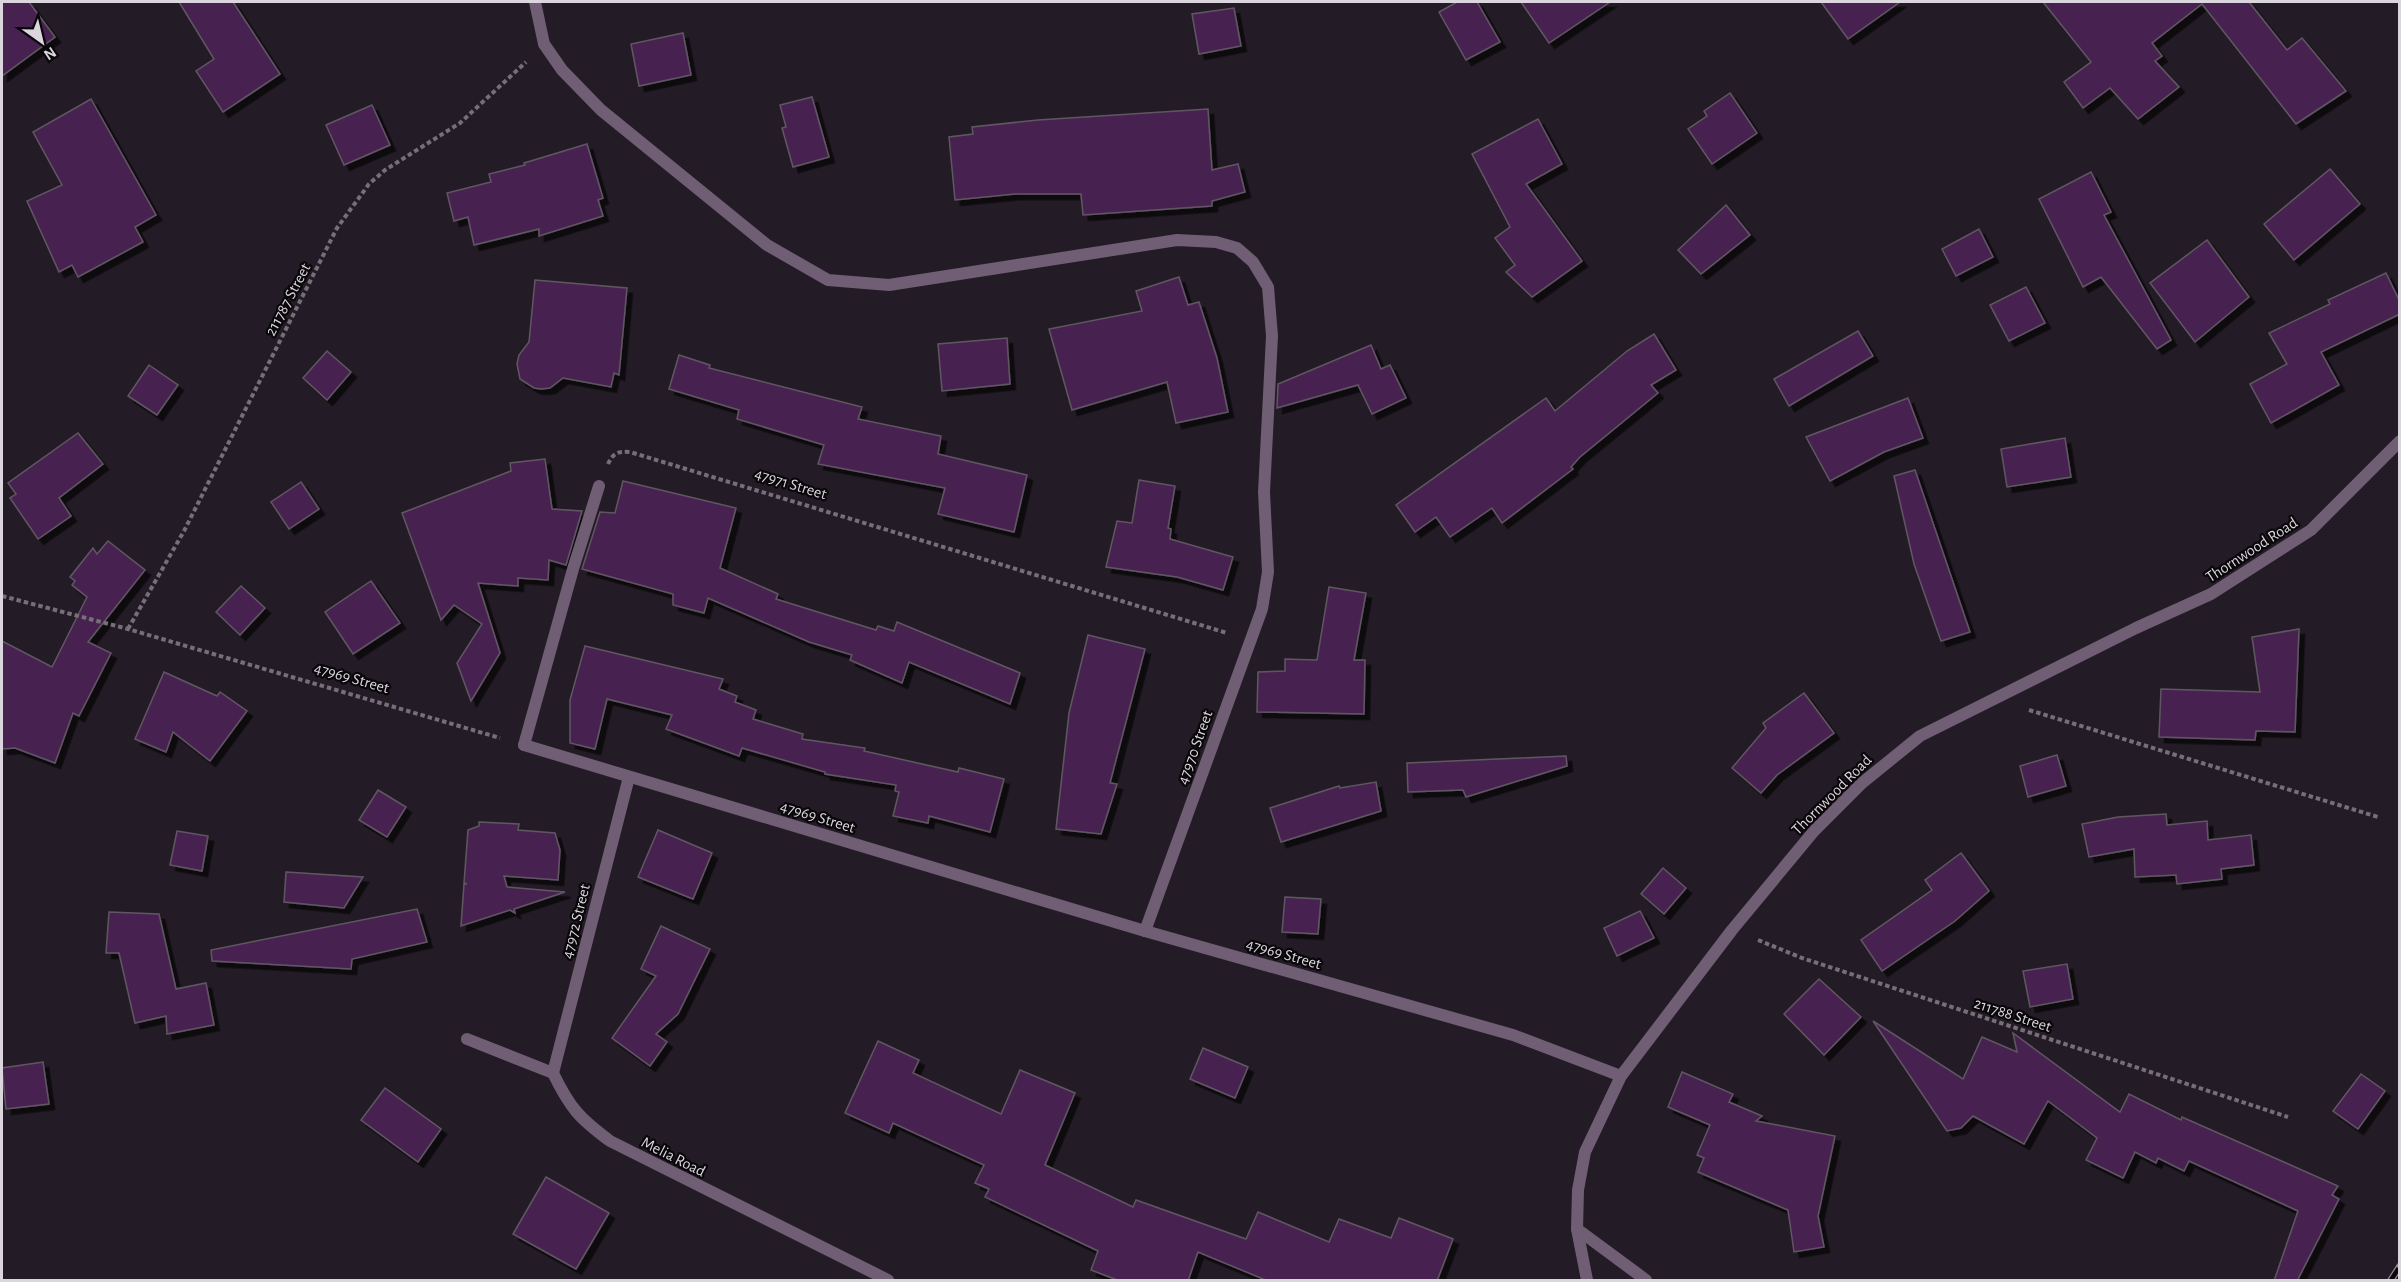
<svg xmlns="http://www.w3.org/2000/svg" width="2401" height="1282" font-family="'Alegreya Sans',sans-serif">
  <defs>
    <filter id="shadow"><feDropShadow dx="5.5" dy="5.5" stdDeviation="0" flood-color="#0009"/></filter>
  </defs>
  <rect width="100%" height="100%" fill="#231b25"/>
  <g fill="#472351" stroke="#615763" stroke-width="1.5" filter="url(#shadow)">
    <path d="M2 2H29L55 37 2 76Z"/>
    <path d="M179 2H233L280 74 223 112 196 71 214 59Z"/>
    <path d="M1457 2H1477L1500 42 1466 60 1439 12Z"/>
    <path d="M1521 2H1610L1549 43Z"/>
    <path d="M1821 2H1900L1848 39Z"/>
    <path d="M2043 2H2249L2287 50 2302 38 2346 91 2296 124 2202 4 2152 43 2162 56 2155 61 2179 87 2138 119 2110 88 2083 108 2064 82 2091 62Z"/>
    <path d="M1234 8 1241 46 1199 54 1192 14Z"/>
    <path d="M683 33 691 75 639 86 631 44Z"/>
    <path d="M1730 93 1757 133 1712 164 1688 129 1707 116 1704 111Z"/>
    <path d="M812 97 829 157 793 167 782 128 786 127 780 105Z"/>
    <path d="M91 99 156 215 135 227 143 242 78 277 72 265 59 272 27 201 62 185 33 132Z"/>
    <path d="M372 105 390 145 344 165 326 125Z"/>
    <path d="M1208 109 1212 170 1238 164 1245 192 1212 201V206L1083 215 1081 194H1015L955 200 949 137 973 134 972 127 1038 120Z"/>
    <path d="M1538 119 1562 164 1526 184 1582 261 1532 297 1506 272 1515 265 1495 238 1510 227 1472 154Z"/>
    <path d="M587 144 603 198 598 200 603 216 539 236V229L474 245 468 217 454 221 447 193 491 182 489 174 525 165 524 163Z"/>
    <path d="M2330 169 2360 204 2294 260 2264 224Z"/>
    <path d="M2091 172 2111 212 2104 215 2171 340 2157 349 2101 277 2083 287 2039 199Z"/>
    <path d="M1726 205 1750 235 1701 274 1678 250Z"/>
    <path d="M1979 229 1993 257 1956 276 1942 249Z"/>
    <path d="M2207 240 2249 297 2195 342 2150 283Z"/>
    <path d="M2386 273 2400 302V314L2321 352 2339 385 2271 423 2250 384 2287 364 2269 333 2330 304 2328 300Z"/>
    <path d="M1179 277 1188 305 1199 302 1217 358 1228 412 1176 423 1167 382 1072 410 1049 329 1142 311 1136 291Z"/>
    <path d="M535 280 627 288 619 375 614 373 611 387 563 378 550 388 541 389 534 388 520 379 517 364 519 355 529 342Z"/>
    <path d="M2026 287 2045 323 2009 341 1990 305Z"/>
    <path d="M1858 331 1873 356 1789 406 1774 379Z"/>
    <path d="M1654 334 1676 370 1651 385 1658 393 1580 457 1571 467 1573 469 1502 523 1492 508 1450 537 1436 517 1415 532 1396 505 1546 398 1555 411 1627 351Z"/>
    <path d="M1007 338 1010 384 942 391 938 344Z"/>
    <path d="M1371 345 1381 369 1390 365 1406 398 1372 414 1358 385 1277 408 1278 384Z"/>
    <path d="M327 351 351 372 327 400 303 378Z"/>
    <path d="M679 355 710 365 709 368 862 407 858 419 941 436 938 454 1027 475 1014 532 938 514 945 488 818 464 824 445 737 419 739 410 669 389Z"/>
    <path d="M149 365 178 385 157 415 128 396Z"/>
    <path d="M1908 398 1923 438 1884 452 1830 481 1806 437Z"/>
    <path d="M78 433 103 464 59 498 71 516 38 539 10 498 16 494 8 483Z"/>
    <path d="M2065 438 2071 477 2007 487 2001 449Z"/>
    <path d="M545 459 552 509 582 511 566 565 549 560 548 580 518 578V586L478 583 500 653 471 701 457 663 482 624 454 605 441 620 402 513 511 471 510 463Z"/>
    <path d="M1915 470 1970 632 1941 641 1914 564 1894 476Z"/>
    <path d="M1139 480 1175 486 1168 528 1171 529 1170 539 1233 557 1223 590 1177 577 1106 567 1117 521 1132 523Z"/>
    <path d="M623 481 736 508 720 568 778 594 776 599 876 630 878 626 894 631 897 622 1020 673 1010 704 909 662 902 683 850 660 852 655 809 642 708 598 704 613 673 605V594L582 569 600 512 615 513Z"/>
    <path d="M301 482 319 509 289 529 271 502Z"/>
    <path d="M108 541 145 570 88 642 111 653 79 716 73 713 55 763 15 748 2 749V641L52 667 87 597 72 585 75 581 70 577 93 548 97 554Z"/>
    <path d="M371 581 400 623 353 654 325 612Z"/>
    <path d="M241 586 265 608 240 635 216 612Z"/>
    <path d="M1329 587 1366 593 1354 660H1365L1364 714 1257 712 1258 672 1285 671V659L1317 660Z"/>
    <path d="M2299 629 2295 732 2256 731 2255 740 2159 737 2161 689 2260 692 2252 637Z"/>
    <path d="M1088 635 1145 649 1110 783 1117 784 1101 834 1056 829 1069 713Z"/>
    <path d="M585 646 723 679 719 689 737 696 735 702 756 710 753 719 803 734 802 739 865 748 864 751 958 772 959 768 1004 779 990 832 929 816 928 823 893 816 899 792 895 791 896 785 825 774V772L742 748 739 756 666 729 672 715 607 699 595 749 570 743V700Z"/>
    <path d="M164 672 217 696 220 692 247 711 210 761 173 732 166 752 135 739Z"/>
    <path d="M1804 693 1834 733 1777 775 1761 793 1732 768 1766 728 1763 723Z"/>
    <path d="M2057 755 2066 786 2028 797 2020 766Z"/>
    <path d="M1566 756 1567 766 1466 797 1463 790 1408 792 1407 763Z"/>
    <path d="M1376 782 1381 811 1281 842 1270 808 1339 786 1340 788Z"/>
    <path d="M378 790 406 807 387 837 359 820Z"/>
    <path d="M2166 814 2167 825 2207 821 2208 840 2251 835 2254 865 2221 869 2222 879 2177 884 2176 875 2135 877 2134 849 2089 857 2082 824 2118 817Z"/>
    <path d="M479 822 519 824 518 830 555 833 560 850 558 880 504 876 507 887 565 892 514 909 515 913 510 910 461 926 464 884H467L464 883 468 830 479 826Z"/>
    <path d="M658 830 712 853 693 899 638 877Z"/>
    <path d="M177 831 208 836 202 871 170 865Z"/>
    <path d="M1961 853 1989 891 1955 921 1882 971 1861 940 1932 890 1925 880Z"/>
    <path d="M1663 868 1686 888 1664 914 1641 894Z"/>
    <path d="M286 872 363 877 344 908 284 902Z"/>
    <path d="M1285 897 1321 899 1318 934 1282 932Z"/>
    <path d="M417 909 427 942 352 959 351 969 212 961 211 950Z"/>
    <path d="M1640 911 1654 938 1617 956 1604 928Z"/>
    <path d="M109 912 159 914 176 989 206 983 214 1025 167 1034 166 1016 135 1023 119 953H106Z"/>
    <path d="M661 926 710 949 678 1014 656 1034 667 1042 650 1066 612 1038 656 976 641 969Z"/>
    <path d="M2067 964 2073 999 2030 1007 2023 971Z"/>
    <path d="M1819 979 1861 1017 1824 1055 1784 1014Z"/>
    <path d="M1873 1021 1963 1079 1982 1037 2017 1052 2013 1033 2120 1112 2129 1094 2181 1120 2182 1117 2338 1186 2332 1195 2339 1199 2297 1281H2274L2298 1211 2189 1161 2184 1171 2158 1158 2156 1163 2135 1152 2123 1178 2086 1160 2097 1138 2048 1101 2024 1144 1973 1116 1961 1128 1947 1131Z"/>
    <path d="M878 1041 919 1060 913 1073 1001 1114 1020 1070 1075 1093 1045 1165 1133 1207 1136 1200 1246 1239 1258 1212 1329 1242 1339 1219 1391 1238 1399 1218 1453 1239 1437 1281H1268L1198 1252 1188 1281H1120L1091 1270 1098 1251 985 1197 989 1189 975 1183 984 1165 893 1123 889 1133 845 1113Z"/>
    <path d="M1203 1048 1248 1067 1235 1098 1190 1079Z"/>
    <path d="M43 1062 49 1104 6 1109 2 1068Z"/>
    <path d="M1682 1072 1733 1094 1729 1102 1762 1116 1756 1121 1835 1136 1818 1216 1824 1247 1794 1252 1788 1210 1698 1172 1704 1158 1697 1155 1710 1125 1668 1107Z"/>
    <path d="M2361 1074 2385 1091 2358 1129 2333 1111Z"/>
    <path d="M385 1088 441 1129 418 1162 361 1120Z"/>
    <path d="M546 1177 609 1213 576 1269 513 1234Z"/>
  </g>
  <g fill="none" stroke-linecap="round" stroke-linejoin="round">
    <g stroke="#766f78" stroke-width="4" stroke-dasharray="4.5 3" stroke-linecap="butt">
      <path d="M608 464C613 453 618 451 630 452L1227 633"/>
      <path d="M2 596 128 629 500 738"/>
      <path d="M128 629 184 531 337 228 369 184 385 170 460 123 526 62"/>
      <path d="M2029 710 2378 817"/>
      <path d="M1758 940 1802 958 2288 1117"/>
    </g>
    <path stroke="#6f5e74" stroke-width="12" d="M524 745 573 569 599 486"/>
    <g stroke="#6f5e74" stroke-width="12">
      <path d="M535 2 544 44 562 70 601 110 767 245 828 280 889 285 1177 240 1216 242 1237 248 1253 262 1268 287 1272 336 1264 492 1268 572 1262 609 1145 931"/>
      <path d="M524 745 1145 931 1513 1035 1621 1076"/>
      <path d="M467 1039 553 1073C570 1108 579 1118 610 1141L888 1280"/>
      <path d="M553 1073 629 777"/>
      <path d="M1577 1229 1646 1280"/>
    </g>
    <path stroke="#6f5e74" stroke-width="12" d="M1587 1280 1577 1229 1578 1190 1585 1152 1621 1076 1732 930 1814 831 1862 783 1920 736 2136 628 2211 594 2311 530 2400 441"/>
    <defs>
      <path id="rail" d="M2391 1280 2400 1266"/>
    </defs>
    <use href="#rail" stroke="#918b93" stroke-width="7"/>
    <use href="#rail" stroke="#0a070b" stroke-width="4.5" stroke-dasharray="14" stroke-linecap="butt"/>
  </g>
  <g text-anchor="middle" stroke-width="4.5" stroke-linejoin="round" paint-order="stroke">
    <g font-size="16" fill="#dbd6dd" stroke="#0a070b">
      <text transform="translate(287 299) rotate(-62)" y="6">211787 Street</text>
      <text transform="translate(791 483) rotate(17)" y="6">47971 Street</text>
      <text transform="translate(2251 549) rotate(-33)" y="6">Thornwood Road</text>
      <text transform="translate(352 677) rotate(16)" y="6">47969 Street</text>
      <text transform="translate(1194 747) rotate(-70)" y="6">47970 Street</text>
      <text transform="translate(1831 794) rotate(-45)" y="6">Thornwood Road</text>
      <text transform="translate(818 816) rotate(17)" y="6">47969 Street</text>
      <text transform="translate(575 921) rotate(-76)" y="6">47972 Street</text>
      <text transform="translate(1284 953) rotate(16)" y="6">47969 Street</text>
      <text transform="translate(2013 1014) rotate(18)" y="6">211788 Street</text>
      <text transform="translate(674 1156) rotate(27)" y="6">Melia Road</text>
    </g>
  </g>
  <rect width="2401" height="1282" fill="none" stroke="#dbd6dd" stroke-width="6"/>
  <g transform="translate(42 42) rotate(146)" stroke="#0a070b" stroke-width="4.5" paint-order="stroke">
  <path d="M0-4.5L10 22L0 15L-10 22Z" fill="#dbd6dd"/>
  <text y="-9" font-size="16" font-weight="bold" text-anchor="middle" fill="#dbd6dd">N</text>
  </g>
</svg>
